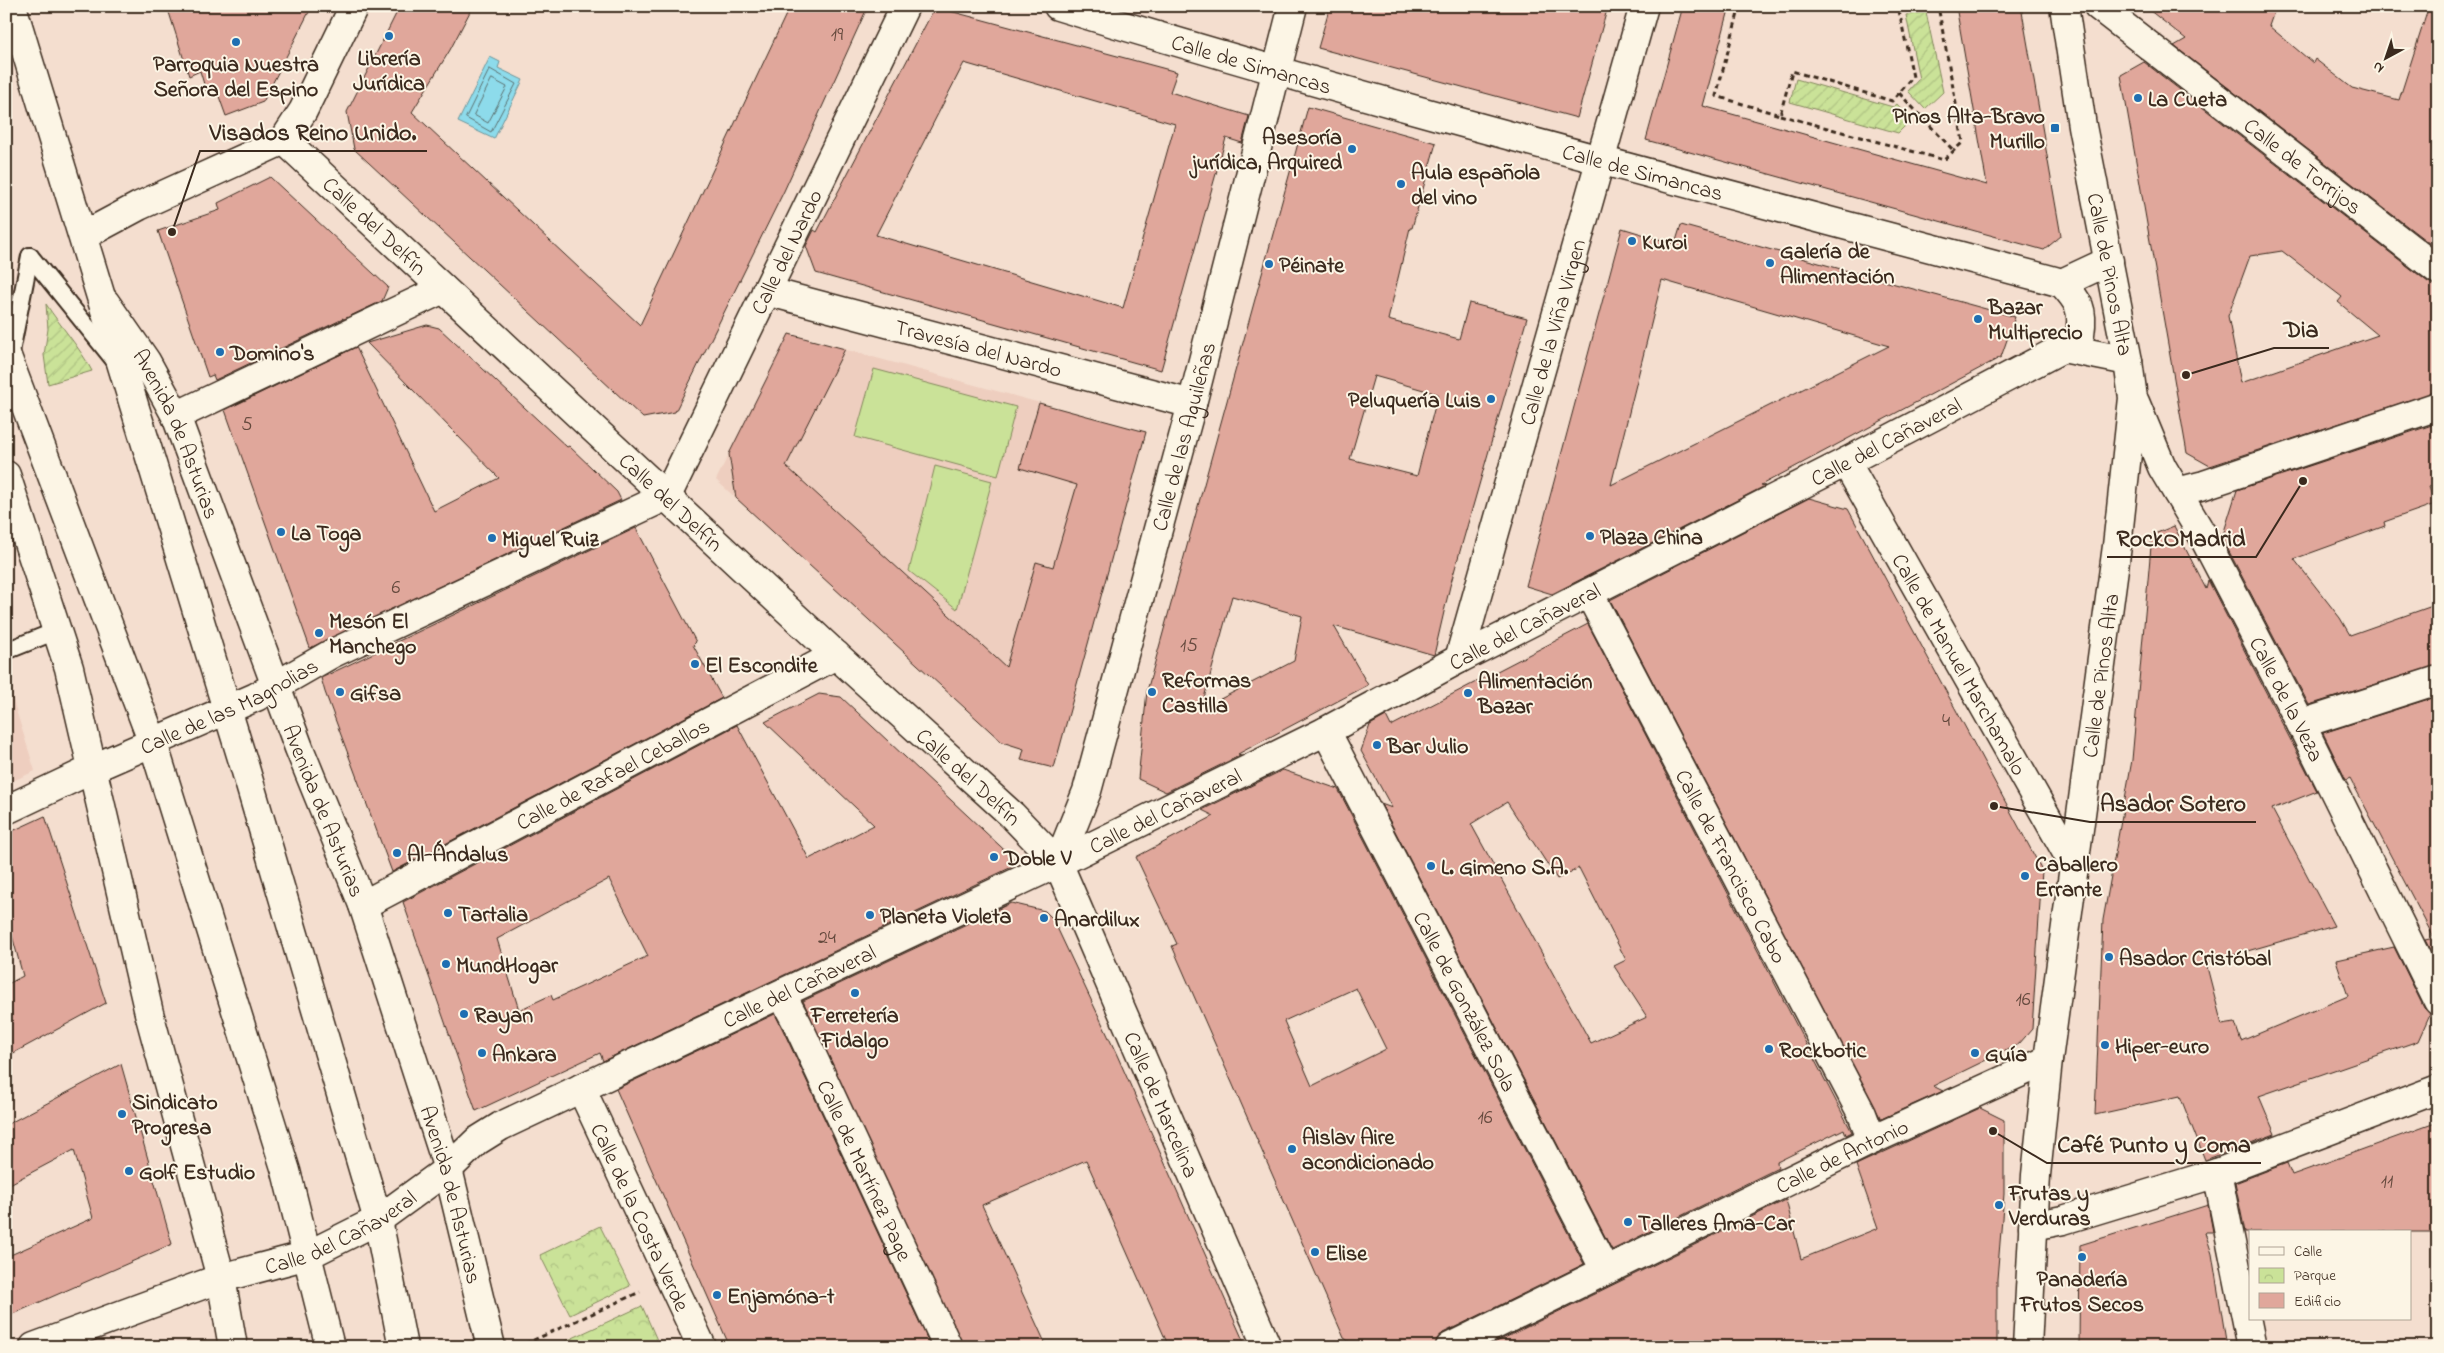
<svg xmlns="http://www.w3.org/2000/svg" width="2444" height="1353" font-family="'Indie Flower',sans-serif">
  <defs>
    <pattern id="park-crowns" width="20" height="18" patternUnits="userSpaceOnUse" patternTransform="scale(1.25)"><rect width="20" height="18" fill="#cae298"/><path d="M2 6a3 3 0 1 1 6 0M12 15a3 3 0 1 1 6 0" fill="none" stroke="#aec283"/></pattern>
    <pattern id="garden-furrows" width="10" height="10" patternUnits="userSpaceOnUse" patternTransform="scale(1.25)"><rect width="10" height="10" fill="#cae298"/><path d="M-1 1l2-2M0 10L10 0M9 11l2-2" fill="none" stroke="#aec283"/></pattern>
  </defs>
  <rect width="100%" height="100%" fill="#f4decf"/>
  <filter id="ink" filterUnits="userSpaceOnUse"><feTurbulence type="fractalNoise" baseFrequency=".02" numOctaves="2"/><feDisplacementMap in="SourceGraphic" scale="10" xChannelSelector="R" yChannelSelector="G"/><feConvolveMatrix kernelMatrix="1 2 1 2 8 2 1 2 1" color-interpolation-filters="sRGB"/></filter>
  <g filter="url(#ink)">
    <g fill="#eecebf">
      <path d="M789 334 1146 432 1054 769 1021 760 1023 749 1002 742 716 480Z"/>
      <path d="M6 678 35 771 6 784Z"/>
    </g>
    <g fill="url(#park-crowns)" stroke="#82865b">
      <path d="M600 1226 630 1286 570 1315 540 1255Z"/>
      <path d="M642 1306 660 1347H553Z"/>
    </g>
    <g fill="url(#garden-furrows)" stroke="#82865b">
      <path d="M1926 12 1943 92 1925 109 1908 91 1919 79 1906 15Z"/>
      <path d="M1796 79 1893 107 1897 104 1911 120 1898 133 1790 102Z"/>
      <path d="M46 304C61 327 79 346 92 371L48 384 44 355 48 329Z"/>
    </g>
    <g fill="#cae298" stroke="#82865b">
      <path d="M874 369 1016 407 998 476 855 437Z"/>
      <path d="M935 466 992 481 957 609 909 571Z"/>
    </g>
    <path fill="#8ddbeb" stroke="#6c9499" d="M490 57 500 62 498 68 523 80 494 139 458 122Z"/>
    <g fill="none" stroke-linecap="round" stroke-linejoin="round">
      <g stroke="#5c7170" stroke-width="1">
        <path d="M490 69 516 84 491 132 466 118Z"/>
        <path d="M492 79 507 87 488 123 474 115Z"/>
      </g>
    </g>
    <g fill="#e0a79b" stroke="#3b2a1e" fill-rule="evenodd">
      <path d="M167 6H312L263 102 226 116 217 91 207 94 200 71 189 76Z"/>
      <path d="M400 6H473L450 50 412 112 640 325 790 6H868L784 191 675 412 643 418 354 149 347 112Z"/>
      <path d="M1330 6H1608L1577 118 1318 48Z"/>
      <path d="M1683 6H1730L1703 106 1987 185 1956 6H2021L2061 236 2044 250 1646 140Z"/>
      <path d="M2144 6H2276L2269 26 2313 63 2315 59 2352 88 2399 100 2429 6H2438V250L2174 46 2186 39Z"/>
      <path d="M935 7 1177 72 1170 92 1249 116 1242 143 1226 138 1161 370 816 273 806 246 814 230 817 232ZM964 63 1175 124 1123 308 876 235Z"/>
      <path d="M2144 62 2428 282 2438 285V391L2210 466 2187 453 2121 75ZM2282 251 2342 297 2338 302 2378 335 2241 383 2228 316 2250 256Z"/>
      <path d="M1308 107 1436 143 1412 228H1410L1388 320 1459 339 1469 303 1527 318 1450 586 1434 655 1334 626 1368 685 1238 754 1241 755 1166 792 1138 779 1147 691ZM1374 376 1438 394 1417 476 1350 459ZM1232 596 1302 616 1294 661 1201 709Z"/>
      <path d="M270 177 388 287 382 301 344 319 342 318 343 319 215 380 213 375 208 377 158 231 220 210 218 203Z"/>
      <path d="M1681 225 2015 317 2001 357 1761 485 1765 486 1552 594 1526 586 1622 228 1675 244ZM1662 280 1889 346 1611 485Z"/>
      <path d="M427 325 439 328 567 447 569 446 617 492 621 500 310 648 225 410 356 347 434 511 499 478 367 343Z"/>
      <path d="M789 334 845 349 786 466 1006 667 1036 562 1053 567 1077 485 1020 468 1039 403 1146 432 1054 768 1021 760 1024 749 1002 742 736 498 729 454Z"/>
      <path d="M2438 423V484L2429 487 2435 504 2384 522 2385 526 2294 559 2340 618 2350 635 2438 604V665L2309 705 2222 538 2237 490Z"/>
      <path d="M1809 498 1848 509 2042 870 2032 1029 2019 1044 1933 1086 1943 1091 1881 1119 1610 600Z"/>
      <path d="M2174 526 2206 589 2208 580 2317 791 2272 809 2334 926 2206 963 2222 1025 2235 1023 2241 1041 2348 996 2336 960 2394 947 2424 1008 2430 1014 2418 1041 2259 1096 2275 1134 2205 1160 2180 1096 2095 1115 2103 920 2132 760 2152 535Z"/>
      <path d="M636 528 696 642 693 645 722 698 392 872 325 692 321 678Z"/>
      <path d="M1588 624 1852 1132 1846 1135 1844 1129 1777 1162 1778 1168 1612 1250 1381 804 1392 808 1361 751 1370 725 1386 716 1391 726ZM1507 802 1557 879 1579 868 1626 960 1614 966 1647 1017 1591 1043 1471 824Z"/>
      <path d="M819 694 841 697 1015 860 1014 866 603 1061 600 1053 476 1111 403 902 737 725 809 859 874 825 765 722ZM609 879 648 956 553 1000 551 995 519 1010 497 939Z"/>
      <path d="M2438 696V965L2425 940 2434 938 2350 778 2346 780 2323 733Z"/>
      <path d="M1283 770 1338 789 1584 1264 1443 1333 1437 1339 1434 1347H1357L1344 1338 1172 946 1177 944 1136 857 1214 816 1202 810ZM1356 988 1386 1049 1312 1086 1284 1021Z"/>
      <path d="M45 816 106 1003 6 1057V985L23 976 6 913V834Z"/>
      <path d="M1011 903 1045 911 1053 919 1117 1055 1246 1347H1169L1086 1160 982 1205 1047 1347H963L803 1001Z"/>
      <path d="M775 1014 783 1030 931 1347H730L616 1089Z"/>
      <path d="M121 1064 172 1244 6 1317V1257L93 1218 74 1150 6 1186V1125Z"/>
      <path d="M1980 1108 2004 1120V1194L1997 1279V1347H1486L1786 1200 1801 1259 1878 1228 1856 1165Z"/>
      <path d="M2438 1122V1232H2245L2235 1183 2287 1163 2292 1175Z"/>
      <path d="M2208 1205 2213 1232H2205L2212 1254 2227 1347H2079L2080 1245Z"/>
    </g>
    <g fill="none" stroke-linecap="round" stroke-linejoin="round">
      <defs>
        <g id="lane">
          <path d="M30 256 114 360"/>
          <path d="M9 362 30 256"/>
          <path d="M6 651 56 631"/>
        </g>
        <g id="street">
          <path id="s1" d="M1058 6C1390 108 1727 193 2062 283L2109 261"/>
          <path id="s2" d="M2098 6 2438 270"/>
          <path id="s3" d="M284 140 836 655 1012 815 1058 863 1267 1347"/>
          <path d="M83 236 139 206 284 140 303 111 354 6"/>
          <path d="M2062 283C2079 302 2084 309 2080 335L2063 348"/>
          <path id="s4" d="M766 291 1192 404"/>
          <path id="s5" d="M105 302 146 361 176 416 299 748 363 905 448 1169 491 1347"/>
          <path id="s6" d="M2135 402 2162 467 2203 536 2301 724 2438 1001"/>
          <path d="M176 416 443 289"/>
          <path id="s7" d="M1846 462 2075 867"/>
          <path d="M6 475 69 668 149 1013 221 1278 233 1347"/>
          <path d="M2177 492 2204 485 2438 406"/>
          <path id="s8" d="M1589 593 1862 1114 1872 1140"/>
          <path id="s9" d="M1459 659 1644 6"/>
          <path d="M2301 724 2438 680"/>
          <path id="s10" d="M1326 731 1605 1270"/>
          <path id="s11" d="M6 810 103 764 256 697 331 654 667 496 905 6"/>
          <path id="s12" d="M1058 863 1087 791 1192 404 1293 6"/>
          <path id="s13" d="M363 905 836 655"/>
          <path id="s14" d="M782 995 797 1023 948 1347"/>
          <path id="s15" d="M581 1088 702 1347"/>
          <path d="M2217 1173 2252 1347"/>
          <path d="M2033 1226 2063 1220 2217 1173 2438 1089"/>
          <path id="s16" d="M34 1347 221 1278 308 1255 378 1220 448 1169 477 1141 501 1126 1058 863 1326 731 1459 659 1846 462 2063 348 2128 361"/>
          <path id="s17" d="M1450 1347 1872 1140 2048 1060"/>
          <path id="s18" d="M2027 1347 2036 1175 2048 1060 2117 546 2133 398 2128 361 2082 126 2064 6"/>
        </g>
        <g id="secondary">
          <path d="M12 6 245 768 378 1220 403 1347"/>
          <path d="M6 354 153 743 286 1171 330 1347"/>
        </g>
      </defs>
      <use href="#lane" stroke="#3b2a1e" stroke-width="20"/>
      <use href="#street" stroke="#3b2a1e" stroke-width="31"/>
      <use href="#secondary" stroke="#3b2a1e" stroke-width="31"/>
      <g stroke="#3b2a1e" stroke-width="3" stroke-dasharray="5 4" stroke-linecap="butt">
        <path d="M1740 6 1716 96 1780 115 1792 71 1892 101 1913 77 1898 6"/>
        <path d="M1899 7 1905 6"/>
        <path d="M1899 93 1954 151"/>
        <path d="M1780 115 1944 160 1963 142 1938 6"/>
        <path d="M525 1344 640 1292"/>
      </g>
      <use href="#lane" stroke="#fcf5e5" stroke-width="16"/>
      <use href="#street" stroke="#fcf5e5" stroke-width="28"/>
      <use href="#secondary" stroke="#fcf5e5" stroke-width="28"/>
    </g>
  </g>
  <g fill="#1f6fb2" stroke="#fcf5e5" stroke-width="2">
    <circle cx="389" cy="36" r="5"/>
    <circle cx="236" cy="42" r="5"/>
    <circle cx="2138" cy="98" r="5"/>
    <rect x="2050" y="123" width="10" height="10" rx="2.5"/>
    <circle cx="1352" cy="149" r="5"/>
    <circle cx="1401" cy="184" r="5"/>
    <circle cx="1632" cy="241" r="5"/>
    <circle cx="1770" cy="263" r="5"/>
    <circle cx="1269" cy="264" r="5"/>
    <circle cx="1978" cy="319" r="5"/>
    <circle cx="220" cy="352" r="5"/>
    <circle cx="1491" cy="399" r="5"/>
    <circle cx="281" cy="532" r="5"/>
    <circle cx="1590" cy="536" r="5"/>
    <circle cx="492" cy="538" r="5"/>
    <circle cx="319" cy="633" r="5"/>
    <circle cx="695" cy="664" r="5"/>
    <circle cx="340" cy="692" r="5"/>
    <circle cx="1152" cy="692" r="5"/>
    <circle cx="1468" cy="693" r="5"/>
    <circle cx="1377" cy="745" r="5"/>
    <circle cx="397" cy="853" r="5"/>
    <circle cx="994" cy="857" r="5"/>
    <circle cx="1431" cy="866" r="5"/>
    <circle cx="2025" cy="876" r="5"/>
    <circle cx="448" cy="913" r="5"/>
    <circle cx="870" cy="915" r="5"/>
    <circle cx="1044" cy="918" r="5"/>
    <circle cx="2109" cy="957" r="5"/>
    <circle cx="446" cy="964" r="5"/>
    <circle cx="855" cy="993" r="5"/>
    <circle cx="464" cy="1014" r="5"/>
    <circle cx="2105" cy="1045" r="5"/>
    <circle cx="1769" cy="1049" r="5"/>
    <circle cx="482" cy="1053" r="5"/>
    <circle cx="1975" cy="1053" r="5"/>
    <circle cx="122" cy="1114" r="5"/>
    <circle cx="1292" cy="1149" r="5"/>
    <circle cx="129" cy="1171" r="5"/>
    <circle cx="1999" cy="1205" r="5"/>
    <circle cx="1628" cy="1222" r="5"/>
    <circle cx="1315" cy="1252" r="5"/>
    <circle cx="2082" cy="1257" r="5"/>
    <circle cx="717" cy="1295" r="5"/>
  </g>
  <g text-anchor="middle" stroke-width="4" stroke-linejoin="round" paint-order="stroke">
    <g font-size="20" fill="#64493d">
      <text x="837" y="40">19</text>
      <text x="247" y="430">5</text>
      <text x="396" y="593">6</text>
      <text x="1189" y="651">15</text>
      <text x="1946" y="726">4</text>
      <text x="827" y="943">24</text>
      <text x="2023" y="1005">16</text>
      <text x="1485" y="1123">16</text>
      <text x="2387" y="1187">11</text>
    </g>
    <g font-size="22" font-weight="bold" fill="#3b2a1e" stroke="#fcf5e5" text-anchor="start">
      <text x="389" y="65" text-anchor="middle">Librería<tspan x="389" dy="25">Jurídica</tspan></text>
      <text x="236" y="71" text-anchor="middle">Parroquia Nuestra<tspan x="236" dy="25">Señora del Espino</tspan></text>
      <text x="2148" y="106">La Cueta</text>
      <text x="2045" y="123" text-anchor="end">Pinos Alta-Bravo<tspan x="2045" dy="25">Murillo</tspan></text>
      <text x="1342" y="144" text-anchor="end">Asesoría<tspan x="1342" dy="25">jurídica, Arquired</tspan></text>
      <text x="1411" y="179">Aula española<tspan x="1411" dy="25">del vino</tspan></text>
      <text x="1642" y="249">Kuroi</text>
      <text x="1780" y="258">Galería de<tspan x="1780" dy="25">Alimentación</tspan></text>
      <text x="1279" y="272">Péinate</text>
      <text x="1988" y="314">Bazar<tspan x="1988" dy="25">Multiprecio</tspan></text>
      <text x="230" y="360">Domino's</text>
      <text x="1481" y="407" text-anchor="end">Peluquería Luis</text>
      <text x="291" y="540">La Toga</text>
      <text x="1600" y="544">Plaza China</text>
      <text x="502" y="546">Miguel Ruiz</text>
      <text x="329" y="628">Mesón El<tspan x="329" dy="25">Manchego</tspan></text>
      <text x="705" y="672">El Escondite</text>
      <text x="1162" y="687">Reformas<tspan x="1162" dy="25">Castilla</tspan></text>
      <text x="1478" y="688">Alimentación<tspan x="1478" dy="25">Bazar</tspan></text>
      <text x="350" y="700">Gifsa</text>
      <text x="1387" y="753">Bar Julio</text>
      <text x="407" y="861">Al-Ándalus</text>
      <text x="1004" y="865">Doble V</text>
      <text x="2035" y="871">Caballero<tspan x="2035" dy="25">Errante</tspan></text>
      <text x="1441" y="874">L. Gimeno S.A.</text>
      <text x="458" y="921">Tartalia</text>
      <text x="880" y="923">Planeta Violeta</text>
      <text x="1054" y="926">Anardilux</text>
      <text x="2119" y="965">Asador Cristóbal</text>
      <text x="456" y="972">MundHogar</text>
      <text x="474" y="1022">Rayan</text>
      <text x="855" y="1022" text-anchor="middle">Ferretería<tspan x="855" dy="25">Fidalgo</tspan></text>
      <text x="2115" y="1053">Hiper-euro</text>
      <text x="1779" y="1057">Rockbotic</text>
      <text x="492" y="1061">Ankara</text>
      <text x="1985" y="1061">Guía</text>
      <text x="132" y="1109">Sindicato<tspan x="132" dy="25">Progresa</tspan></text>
      <text x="1302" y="1144">Aislav Aire<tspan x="1302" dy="25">acondicionado</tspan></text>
      <text x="139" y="1179">Golf Estudio</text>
      <text x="2009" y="1200">Frutas y<tspan x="2009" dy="25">Verduras</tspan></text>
      <text x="1638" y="1230">Talleres Ama-Car</text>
      <text x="1325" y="1260">Elise</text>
      <text x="2082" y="1286" text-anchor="middle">Panadería<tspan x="2082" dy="25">Frutos Secos</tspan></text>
      <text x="727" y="1303">Enjamóna-t</text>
    </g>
    <g font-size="22" fill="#3b2a1e" stroke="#fcf5e5">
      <text dy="8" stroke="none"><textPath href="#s1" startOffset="202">Calle de Simancas</textPath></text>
      <text dy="8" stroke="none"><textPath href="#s2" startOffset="260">Calle de Torrijos</textPath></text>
      <text dy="8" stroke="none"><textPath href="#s1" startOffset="608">Calle de Simancas</textPath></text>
      <text dy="8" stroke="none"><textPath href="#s3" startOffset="125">Calle del Delfín</textPath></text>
      <text dy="8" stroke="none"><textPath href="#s11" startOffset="1004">Calle del Nardo</textPath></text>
      <text transform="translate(2111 274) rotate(79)" y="8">Calle de Pinos Alta</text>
      <text dy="8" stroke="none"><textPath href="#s9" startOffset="340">Calle de la Viña Virgen</textPath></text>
      <text dy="8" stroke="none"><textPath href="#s4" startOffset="220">Travesía del Nardo</textPath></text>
      <text dy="8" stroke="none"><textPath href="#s5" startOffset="151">Avenida de Asturias</textPath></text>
      <text dy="8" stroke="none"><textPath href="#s12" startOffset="445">Calle de las Aguileñas</textPath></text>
      <text dy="8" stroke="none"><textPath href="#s16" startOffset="2068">Calle del Cañaveral</textPath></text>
      <text dy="8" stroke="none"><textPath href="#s3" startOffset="530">Calle del Delfín</textPath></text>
      <text dy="8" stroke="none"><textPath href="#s16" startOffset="1662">Calle del Cañaveral</textPath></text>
      <text dy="8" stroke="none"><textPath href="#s7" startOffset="232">Calle de Manuel Marchamalo</textPath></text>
      <text dy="8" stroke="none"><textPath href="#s18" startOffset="676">Calle de Pinos Alta</textPath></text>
      <text dy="8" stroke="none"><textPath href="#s6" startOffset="334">Calle de la Veza</textPath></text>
      <text dy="8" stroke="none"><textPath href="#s11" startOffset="246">Calle de las Magnolias</textPath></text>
      <text dy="8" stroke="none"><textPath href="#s13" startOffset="282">Calle de Rafael Ceballos</textPath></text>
      <text dy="8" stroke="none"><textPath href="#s3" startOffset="935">Calle del Delfín</textPath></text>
      <text dy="8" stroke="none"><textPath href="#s5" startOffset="556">Avenida de Asturias</textPath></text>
      <text dy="8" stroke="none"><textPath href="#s16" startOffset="1258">Calle del Cañaveral</textPath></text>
      <text dy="8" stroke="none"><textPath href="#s8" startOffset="308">Calle de Francisco Cabo</textPath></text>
      <text dy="8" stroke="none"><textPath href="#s16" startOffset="852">Calle del Cañaveral</textPath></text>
      <text dy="8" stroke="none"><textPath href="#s10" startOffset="304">Calle de González Sola</textPath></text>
      <text dy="8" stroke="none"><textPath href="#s3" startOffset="1322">Calle de Marcelina</textPath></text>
      <text dy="8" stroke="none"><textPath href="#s17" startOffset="436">Calle de Antonio</textPath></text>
      <text dy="8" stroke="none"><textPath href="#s14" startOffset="194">Calle de Martínez Page</textPath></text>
      <text dy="8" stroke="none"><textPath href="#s5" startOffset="961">Avenida de Asturias</textPath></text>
      <text dy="8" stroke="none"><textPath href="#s15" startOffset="142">Calle de la Costa Verde</textPath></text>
      <text dy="8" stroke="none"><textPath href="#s16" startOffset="328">Calle del Cañaveral</textPath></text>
    </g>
  </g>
  <path fill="none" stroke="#3b2a1e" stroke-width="2" d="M172 232L200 151H427M2186 375L2274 348H2329M2303 481L2256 557H2107M1994 806L2090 822H2256M1993 1131L2047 1163H2261"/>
  <g fill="#3b2a1e" stroke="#fcf5e5" stroke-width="2">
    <circle cx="172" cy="232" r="5"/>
    <circle cx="2186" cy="375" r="5"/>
    <circle cx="2303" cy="481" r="5"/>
    <circle cx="1994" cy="806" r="5"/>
    <circle cx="1993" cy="1131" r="5"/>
  </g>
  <g font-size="24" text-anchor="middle" font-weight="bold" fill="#3b2a1e" stroke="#fcf5e5" stroke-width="4" stroke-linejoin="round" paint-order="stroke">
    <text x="313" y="140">Visados Reino Unido.</text>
    <text x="2301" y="337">Dia</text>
    <text x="2181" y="546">RockOMadrid</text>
    <text x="2173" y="811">Asador Sotero</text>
    <text x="2154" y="1152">Café Punto y Coma</text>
  </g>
  <rect width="2444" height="1353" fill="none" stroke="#fcf5e5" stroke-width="25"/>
  <rect x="12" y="12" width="2419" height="1328" fill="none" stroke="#3b2a1e" stroke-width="2" filter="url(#ink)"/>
  <rect x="2249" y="1230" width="162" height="90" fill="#fcf5e5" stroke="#afa495"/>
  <rect x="2259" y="1247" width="25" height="8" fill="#fcf5e5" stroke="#afa495"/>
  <text x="2294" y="1256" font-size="15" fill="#3b2a1e">Calle</text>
  <rect x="2259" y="1268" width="25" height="15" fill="url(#park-crowns)" stroke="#afa495"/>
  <text x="2294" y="1280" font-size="15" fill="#3b2a1e">Parque</text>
  <rect x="2259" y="1293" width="25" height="15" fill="#e0a79b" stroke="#afa495"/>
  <text x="2294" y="1306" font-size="15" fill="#3b2a1e">Edificio</text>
  <g transform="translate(2386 58) rotate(220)" stroke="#fcf5e5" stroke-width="4" paint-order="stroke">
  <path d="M0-4L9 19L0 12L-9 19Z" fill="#3b2a1e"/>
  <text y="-8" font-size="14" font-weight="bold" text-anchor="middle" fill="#3b2a1e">N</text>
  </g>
</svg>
